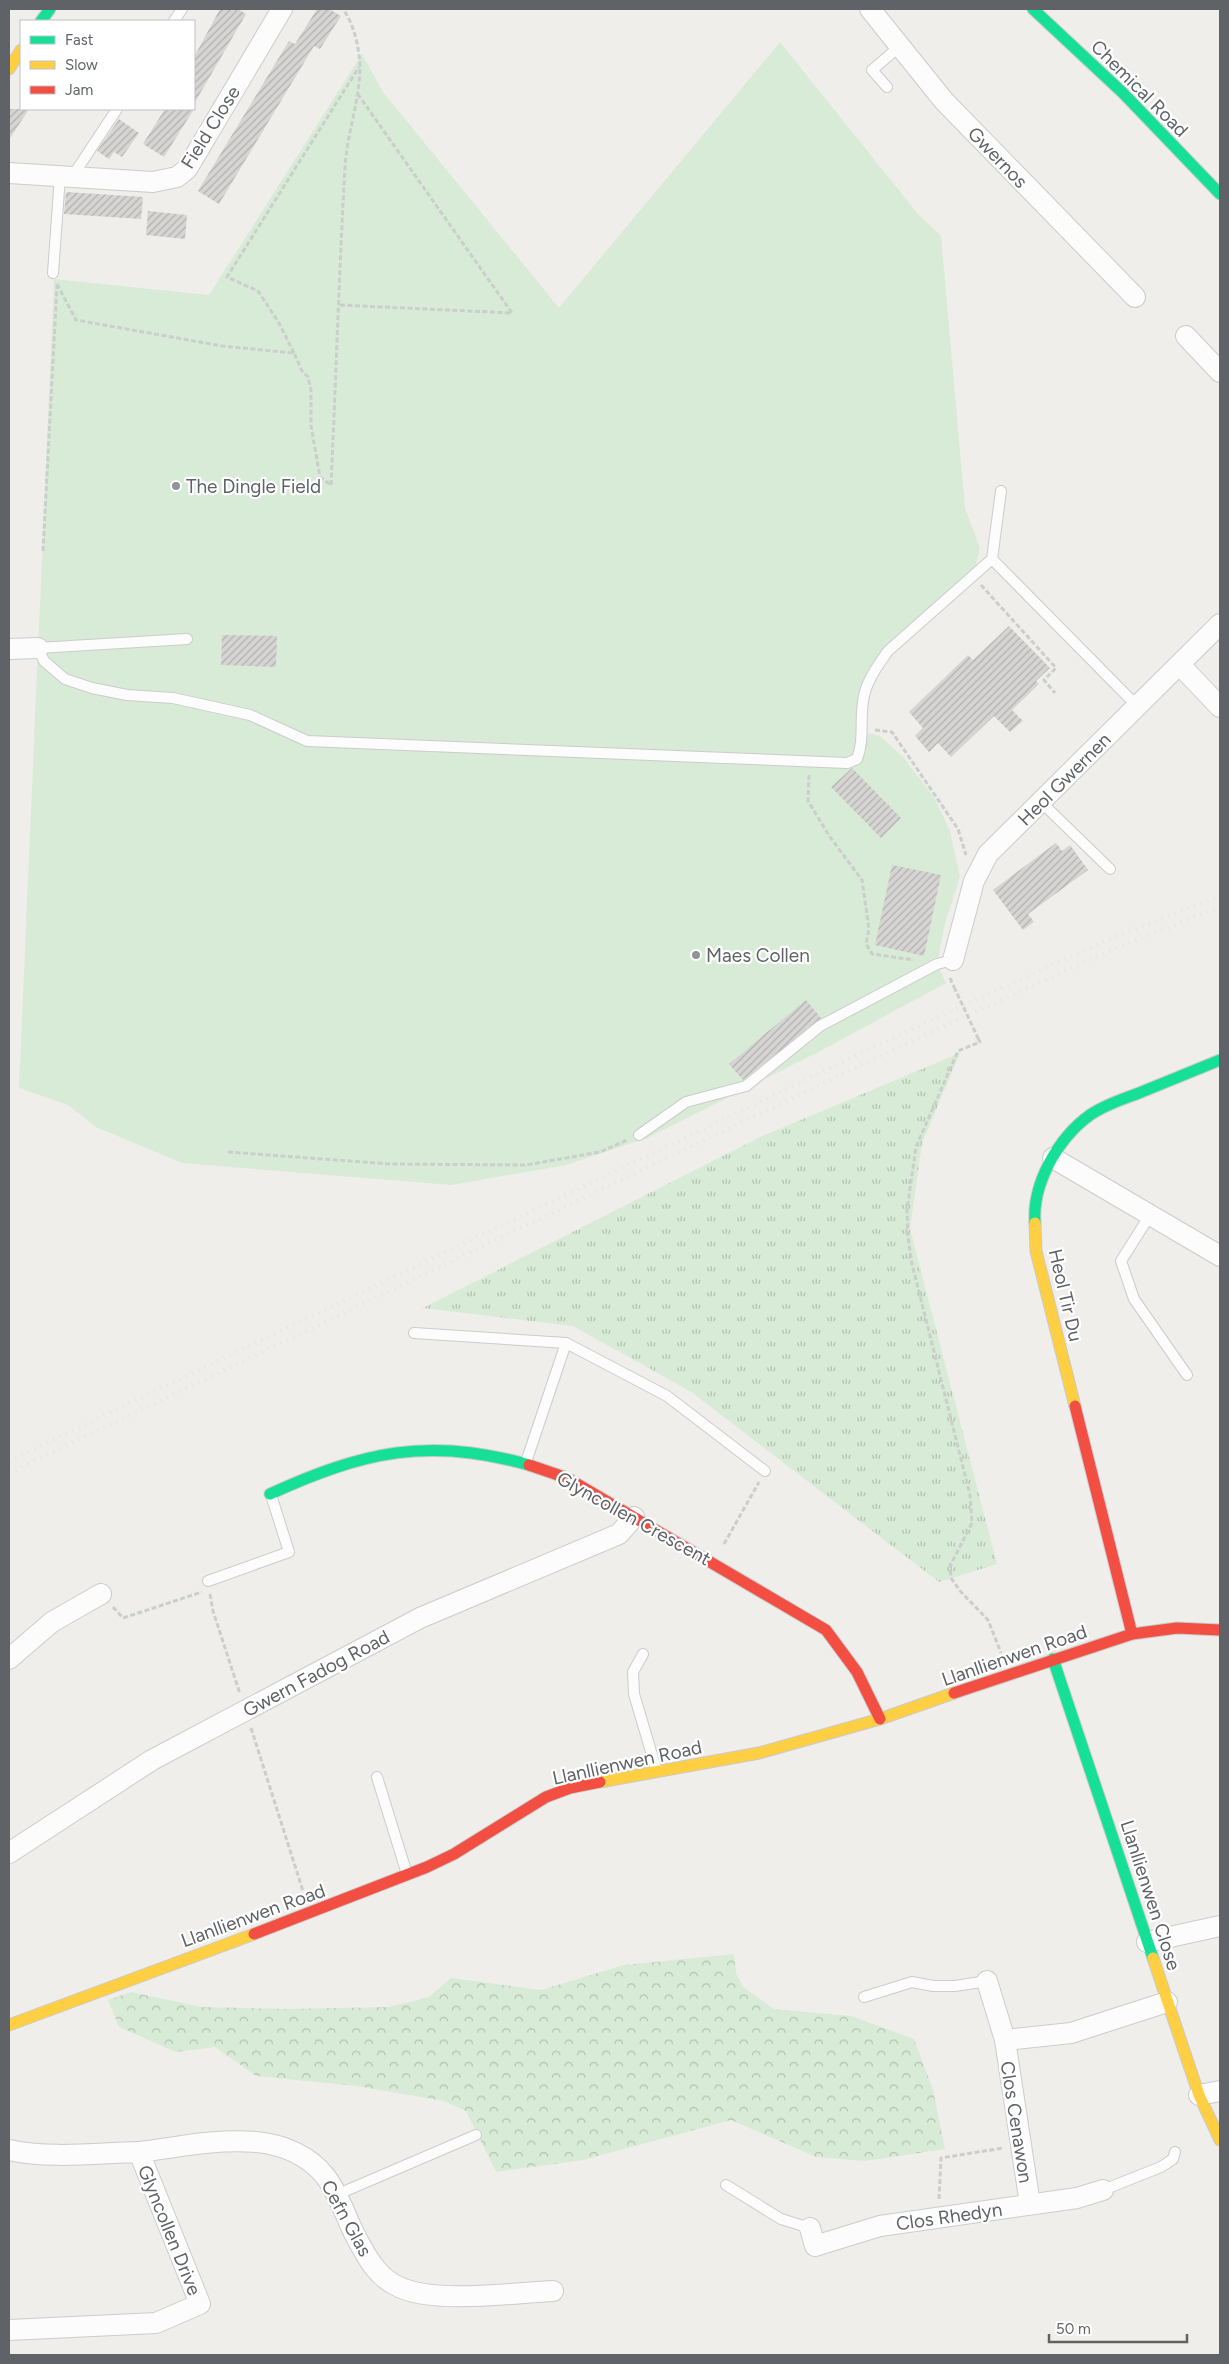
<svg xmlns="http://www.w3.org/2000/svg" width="1229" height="2364" font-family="Figtree,sans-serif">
  <defs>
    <pattern id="forest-crowns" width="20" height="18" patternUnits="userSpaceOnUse" patternTransform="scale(1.25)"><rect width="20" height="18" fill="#d8ebd6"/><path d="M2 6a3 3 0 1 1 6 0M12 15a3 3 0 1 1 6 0" fill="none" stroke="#b2c2b1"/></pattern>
    <pattern id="park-tufts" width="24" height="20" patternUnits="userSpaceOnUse" patternTransform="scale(1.25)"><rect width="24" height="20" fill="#d8ebd6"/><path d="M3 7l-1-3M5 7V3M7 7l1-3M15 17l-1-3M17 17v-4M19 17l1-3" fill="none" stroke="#b2c2b1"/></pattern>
    <pattern id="building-hatch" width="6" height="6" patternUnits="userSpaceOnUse" patternTransform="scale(1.25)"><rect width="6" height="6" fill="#d6d5d3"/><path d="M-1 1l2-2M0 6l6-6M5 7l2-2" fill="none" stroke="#b1b0af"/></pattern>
  </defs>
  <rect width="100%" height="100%" fill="#efeeea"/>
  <path fill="url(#forest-crowns)" d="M734 1954 736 1973 743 1987 774 2009 851 2016 914 2039 933 2090 945 2149 865 2161 816 2157 731 2120 583 2160 496 2172 466 2111 444 2101 357 2086 256 2076 215 2047 176 2052 119 2027 108 2000 131 1992 201 2007 285 2009 389 2007 429 1997 451 1978 541 1990 624 1965Z"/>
  <path fill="url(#park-tufts)" d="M960 1053 922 1143 910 1229 997 1564 939 1582 690 1391 573 1326 423 1308 760 1137Z"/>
  <path fill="#d8ebd6" d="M780 42 918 214 941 236 965 508 980 548 973 576 888 651 871 678 862 732 880 736 903 757 935 799 950 831 960 877 945 923 937 964 946 983 824 1049 647 1138 566 1165 451 1185 182 1163 96 1127 68 1105 19 1088 54 279 209 295 362 54 383 92 559 308Z"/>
  <g fill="url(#building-hatch)">
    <path d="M220 9H238L246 14 194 104V57Z"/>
    <path d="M317 9H329L341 16 320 49 314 46 219 204 198 191 289 41 295 44Z"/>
    <path d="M9 109H29L9 140Z"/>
    <path d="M165 109H194L164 157 143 144Z"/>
    <path d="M119 119 139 133 122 157 114 152 109 159 97 151Z"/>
    <path d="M66 192 143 197 141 219 64 214Z"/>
    <path d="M148 211 187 215 185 239 146 235Z"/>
    <path d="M1009 626 1050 668 1036 681 1039 684 1012 710 1023 721 1010 732 994 716 951 757 938 743 929 752 915 736 923 728 909 712 968 655 973 660Z"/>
    <path d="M222 635 277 636 276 667 221 665Z"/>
    <path d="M852 768 901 818 881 838 831 787Z"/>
    <path d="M1056 843 1062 851 1070 845 1088 870 1028 914 1034 922 1023 930 993 890Z"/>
    <path d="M892 865 941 875 924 956 875 945Z"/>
    <path d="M806 1000 821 1018 743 1080 729 1064Z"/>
  </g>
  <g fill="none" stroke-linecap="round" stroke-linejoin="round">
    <defs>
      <g id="lane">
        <path d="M174 21 182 9"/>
        <path d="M887 87 872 70 900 46"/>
        <path d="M72 177 117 109"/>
        <path d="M53 273 60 176"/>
        <path d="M992 559 1001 491"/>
        <path d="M187 639 38 648 44 661 65 679 92 688 127 695 173 698 250 715 307 741 847 763 857 759C865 739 859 717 864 696 867 680 879 664 888 651L992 559 1137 706"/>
        <path d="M1041 802 1110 869"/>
        <path d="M639 1135 686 1102 746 1086 820 1026 937 964 953 960"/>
        <path d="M1150 1215 1121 1261 1134 1299 1187 1375"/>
        <path d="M414 1333 566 1343 667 1396 765 1471"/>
        <path d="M526 1462 566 1343"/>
        <path d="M208 1581 289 1552 271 1495"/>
        <path d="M643 1654 633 1672 634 1694 657 1772"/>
        <path d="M377 1777 407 1874"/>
        <path d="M864 1997 912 1982 933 1986H955L987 1981"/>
        <path d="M726 2185 781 2219 810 2228"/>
        <path d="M1103 2190 1161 2167 1173 2159 1175 2152"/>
        <path d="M336 2195 476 2135"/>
      </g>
      <g id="street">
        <path d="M870 9 944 101 1135 297"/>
        <path d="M9 173 153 182 177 177 187 169 282 9"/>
        <path d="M1186 336 1220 372"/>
        <path d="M9 649 38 648"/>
        <path d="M1180 665 1220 707"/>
        <path d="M953 960 974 881 988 854 1220 624"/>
        <path d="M1053 1158 1220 1256"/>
        <path d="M9 1659 52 1622 101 1594"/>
        <path d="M9 1853 152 1760 420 1618 619 1534 634 1517"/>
        <path d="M1147 1942 1220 1926"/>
        <path d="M987 1981 1005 2040 1030 2204"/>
        <path d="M1005 2040 1071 2033 1167 2002"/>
        <path d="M1199 2095 1220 2091"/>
        <path d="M9 2150C49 2159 98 2153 139 2152L200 2304 156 2323 9 2330"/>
        <path d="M139 2152C199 2145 281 2122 325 2176 338 2192 345 2215 354 2233 365 2254 376 2277 399 2287 436 2304 511 2293 553 2291"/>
        <path d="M810 2228 815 2246 880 2226 1077 2198 1103 2190"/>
      </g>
      <g id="fast">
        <path d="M1033 9 1123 93 1220 194"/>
        <path d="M41 21 50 9"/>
        <path d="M1035 1223C1032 1184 1058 1138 1090 1115 1104 1105 1123 1099 1139 1093 1166 1082 1193 1071 1220 1060"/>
        <path d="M270 1494C362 1452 429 1436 529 1465"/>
        <path d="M1053 1659 1153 1958"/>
      </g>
      <g id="slow">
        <path d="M9 69 21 50"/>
        <path d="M1035 1223 1036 1251 1075 1406"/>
        <path d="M600 1782 759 1753 880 1719 954 1693"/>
        <path d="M1153 1958 1199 2095 1220 2140"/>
        <path d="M9 2025 254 1934"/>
      </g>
      <g id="jam">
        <path d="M1075 1406 1132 1634"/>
        <path d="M529 1465 567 1478 826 1630 857 1672 880 1719"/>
        <path d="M954 1693 1132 1634 1177 1628 1220 1630"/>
        <path d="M254 1934 427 1867 454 1854 546 1797 570 1788 600 1782"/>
      </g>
    </defs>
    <use href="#lane" stroke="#cbcccc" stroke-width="12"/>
    <use href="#street" stroke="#cbcccc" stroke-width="22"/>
    <use href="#fast" stroke="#cacacb" stroke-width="13"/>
    <use href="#slow" stroke="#cacacb" stroke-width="13"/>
    <use href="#jam" stroke="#cacacb" stroke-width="13"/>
    <g stroke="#cacfcc" stroke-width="3" stroke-dasharray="5 2.5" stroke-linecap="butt">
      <path d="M57 284 76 320 222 346 294 353 302 371 308 377 311 390V426L320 477 331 485"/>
      <path d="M340 305 512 313 357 93"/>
      <path d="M294 353 279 323 258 291 227 277 359 67"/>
      <path d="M331 485C336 379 339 273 345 167 347 133 360 100 360 66 359 47 354 24 343 9"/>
      <path d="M43 551 57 285"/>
      <path d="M981 585 1056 668 1044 680 1055 693"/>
      <path d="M875 730 892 732 958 829 966 855"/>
      <path d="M809 775 808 801 830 837 862 880 869 929 866 944 872 954 914 960"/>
      <path d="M950 978 954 987"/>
      <path d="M978 1038 980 1042 958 1051 916 1147 907 1210 908 1238 912 1264 970 1495 972 1523 950 1566 951 1578 961 1592 988 1620 1001 1653"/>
      <path d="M228 1152 390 1164 526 1165 600 1152 627 1140"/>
      <path d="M724 1544 759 1482"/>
      <path d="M210 1594 213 1611 240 1694"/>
      <path d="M113 1607 123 1618 202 1592"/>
      <path d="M251 1728 303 1891"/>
      <path d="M939 2199 941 2158 1003 2148"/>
    </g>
    <use href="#lane" stroke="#fdfcfc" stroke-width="10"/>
    <use href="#street" stroke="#fdfcfc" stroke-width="20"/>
    <use href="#fast" stroke="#16e098" stroke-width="11"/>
    <use href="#slow" stroke="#ffcf43" stroke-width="11"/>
    <use href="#jam" stroke="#f24e42" stroke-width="11"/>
    <g stroke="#e4e4e4" stroke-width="4" stroke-dasharray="1 6" stroke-linecap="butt">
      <path d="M9 1461 912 1029 1109 939 1220 896"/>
      <path d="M9 1473 916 1039 1114 949 1220 907"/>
    </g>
    <path stroke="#cacfcc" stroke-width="3" stroke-dasharray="5 2.5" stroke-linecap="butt" d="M954 987 978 1038"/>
  </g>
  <g fill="#919496" stroke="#fff" stroke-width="2">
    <circle cx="176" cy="486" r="5"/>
    <circle cx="696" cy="955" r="5"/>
  </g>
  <g text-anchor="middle" stroke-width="4.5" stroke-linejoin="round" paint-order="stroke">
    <g font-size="19" fill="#5f6368" stroke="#fff">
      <text transform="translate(1140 88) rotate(45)" y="7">Chemical Road</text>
      <text transform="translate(210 127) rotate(-58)" y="7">Field Close</text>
      <text transform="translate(998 157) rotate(46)" y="7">Gwernos</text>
      <text transform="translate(1064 779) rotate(-45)" y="7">Heol Gwernen</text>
      <text transform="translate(1066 1295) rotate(77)" y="7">Heol Tir Du</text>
      <text transform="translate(634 1518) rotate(29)" y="7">Glyncollen Crescent</text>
      <text transform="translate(1014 1655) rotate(-19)" y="7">Llanllienwen Road</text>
      <text transform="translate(316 1673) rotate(-28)" y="7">Gwern Fadog Road</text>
      <text transform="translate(627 1762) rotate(-12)" y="7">Llanllienwen Road</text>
      <text transform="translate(1151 1895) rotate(72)" y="7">Llanllienwen Close</text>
      <text transform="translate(253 1915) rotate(-20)" y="7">Llanllienwen Road</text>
      <text transform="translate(1017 2122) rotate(81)" y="7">Clos Cenawon</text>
      <text transform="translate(949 2216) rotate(-8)" y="7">Clos Rhedyn</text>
      <text transform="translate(347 2218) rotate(61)" y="7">Cefn Glas</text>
      <text transform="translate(170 2230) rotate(68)" y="7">Glyncollen Drive</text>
    </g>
    <g font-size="19" fill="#5f6368" stroke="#fff" text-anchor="start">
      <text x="186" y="493">The Dingle Field</text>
      <text x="706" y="962">Maes Collen</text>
    </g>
  </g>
  <rect width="1229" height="2364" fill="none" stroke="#5f6368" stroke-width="20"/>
  <rect x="20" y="20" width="175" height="90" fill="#ffffff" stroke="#bfc1c3"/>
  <rect x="30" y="36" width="25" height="8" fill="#16e098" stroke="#bfc1c3"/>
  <text x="65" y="45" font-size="15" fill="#5f6368">Fast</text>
  <rect x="30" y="61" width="25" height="8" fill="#ffcf43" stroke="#bfc1c3"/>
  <text x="65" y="70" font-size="15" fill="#5f6368">Slow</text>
  <rect x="30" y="86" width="25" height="8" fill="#f24e42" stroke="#bfc1c3"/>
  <text x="65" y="95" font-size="15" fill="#5f6368">Jam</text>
  <path d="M1049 2334v8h138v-8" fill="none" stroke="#5f6368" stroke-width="2.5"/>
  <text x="1056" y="2334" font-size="15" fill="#5f6368" stroke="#ffffff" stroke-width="4" paint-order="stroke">50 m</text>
</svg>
